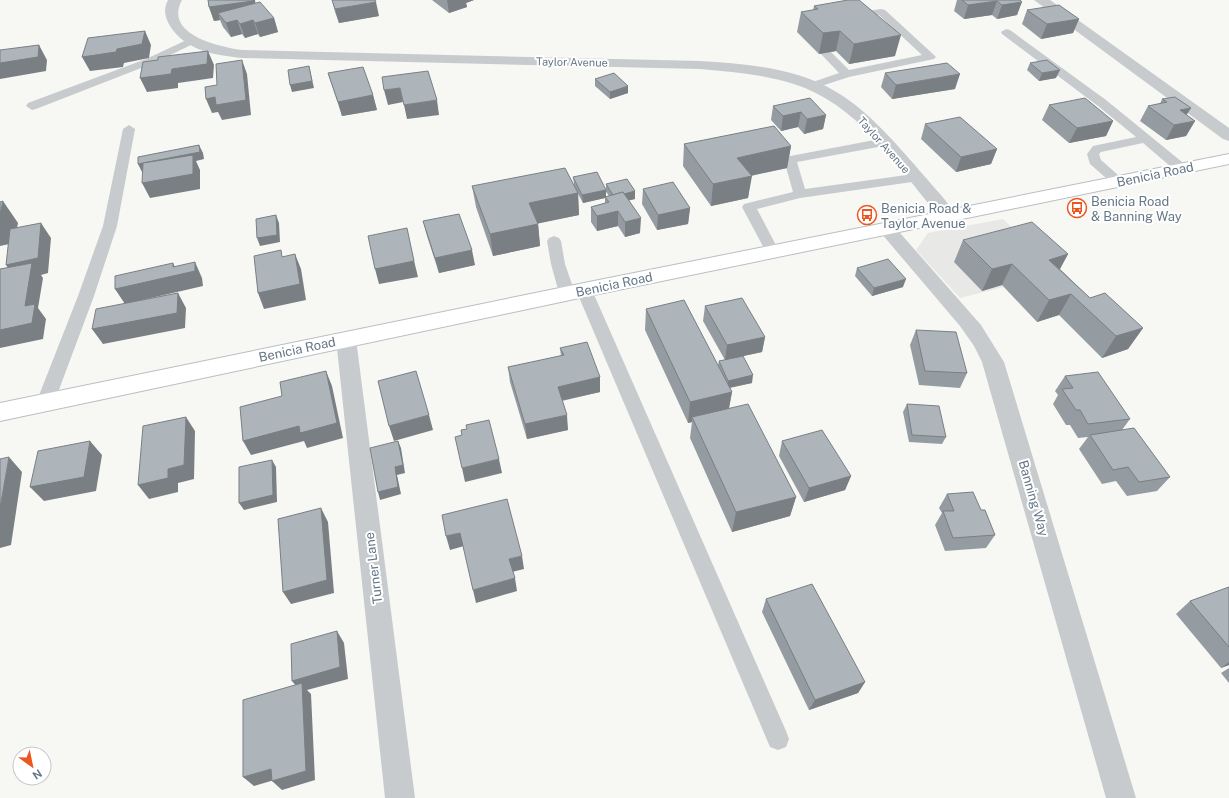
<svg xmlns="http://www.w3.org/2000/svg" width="1229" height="798" font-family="'Public Sans',sans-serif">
  <rect width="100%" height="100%" fill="#f7f8f4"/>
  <path fill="#e8e9e7" d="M1003 219 1060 273 960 298 916 250 928 233Z"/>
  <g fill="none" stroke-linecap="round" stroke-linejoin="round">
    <defs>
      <path id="secondary" d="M1229 154V164L584 297 0 421V403L584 283Z"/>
    </defs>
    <use href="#secondary" stroke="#b9bec3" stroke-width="2"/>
    <g fill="#c7cbce" fill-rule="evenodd">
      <path d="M881 9 885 10 934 55 936 57 934 59 849 77 815 88H807L805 86 807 84 839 73 822 55 820 53 822 51H830L849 70 922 55 879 15 853 19 848 16 853 13Z"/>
      <path d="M1006 29 1010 30 1106 100 1187 166 1189 169 1187 172H1177L1143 143 1101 152 1099 154 1101 160 1126 182 1124 185H1114L1090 164 1087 154 1093 146 1136 137 1098 106 1002 34 1001 32Z"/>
      <path d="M191 38 196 41 195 43 154 63 36 109 32 110 26 106 28 103 146 59Z"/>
      <path d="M129 125 135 129 117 226 94 296 54 403 51 408 45 410 39 408 36 403 78 296 103 226 123 129Z"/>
      <path d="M885 138 889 139 891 142 889 145 797 162 805 189 914 174 919 175 921 178 919 181 800 198 757 209 779 251 777 254H767L742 207 744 204 793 192 784 160 785 157Z"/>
      <path d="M554 236 559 238 561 241 565 264 575 293 572 297 567 298 562 297 559 293 551 264 547 241 549 238Z"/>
      <path d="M584 285 589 286 592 290 786 731 789 739 786 747 778 750 770 747 576 290 579 286Z"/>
    </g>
    <g fill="#c7cbce" fill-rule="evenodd">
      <path d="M168 0H182C163 35 220 47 242 50L700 61C744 64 794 67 833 90 865 108 890 137 914 164 928 181 945 198 957 216L954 220 948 222 942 220C902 173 864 112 805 88 772 75 735 72 700 69L242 58C215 55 186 51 170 26 165 18 163 9 168 0Z"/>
      <path d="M1034 0H1050L1229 128V141L1223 139Z"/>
      <path d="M887 223 893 225 981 325 1004 362 1136 798H1106L982 362 974 346 960 326 881 233 878 229 881 225Z"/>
      <path d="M346 332 353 334 356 339 415 798H385L336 339 339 334Z"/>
    </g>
    <use href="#secondary" fill="#fff" fill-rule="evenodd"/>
  </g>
  <g fill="#959ca1" fill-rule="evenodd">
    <path d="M208 0H255V3L274 18 278 32 260 37 258 34 245 38 242 34 231 37 223 27 220 20 214 21 209 7Z"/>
    <path d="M332 0 379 16 339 23 335 12Z"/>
    <path d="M432 0H474L466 3 467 7 449 13Z"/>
    <path d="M957 0H1020L1017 15 997 19 992 15 964 19 954 11Z"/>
    <path d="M814 6 895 56 849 64 836 51 819 54 797 32 801 12 813 10Z"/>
    <path d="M1027 10 1079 19 1073 33 1041 39 1022 24Z"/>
    <path d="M1030 63 1056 78 1039 81 1027 70Z"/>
    <path d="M328 73 373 95 377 110 342 116Z"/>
    <path d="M885 73 955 89 892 99 881 87Z"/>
    <path d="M595 79 628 93 610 99 595 86Z"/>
    <path d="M1162 99 1191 108 1186 115 1195 121 1186 136 1166 140 1140 121 1148 106 1160 104Z"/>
    <path d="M1049 105 1113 121 1106 136 1069 143 1042 120Z"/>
    <path d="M773 106 826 115 823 129 804 134 798 127 781 131 771 120Z"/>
    <path d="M925 124 997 149 991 164 956 172 921 139Z"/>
    <path d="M684 144 791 146 787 168 751 176 748 198 711 206 683 166Z"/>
    <path d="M573 177 606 190V184L635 191V199L629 200 640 233 625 237 618 226 597 231 591 222V207L605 203V198L583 203 578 194 579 215 538 223 540 246 493 256 476 207 472 186 574 184ZM606 192 607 193 609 196H606Z"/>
    <path d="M643 189 690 208 688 224 657 230 642 204Z"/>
    <path d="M423 221 475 265 439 273 427 236Z"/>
    <path d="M963 240 1068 254 1060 269 1090 298 1143 328 1128 349 1102 358 1059 315 1037 322 1002 285 982 291 954 262Z"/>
    <path d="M857 268 903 287 872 296 855 276Z"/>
    <path d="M705 306 765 337 762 352 743 356 752 383 730 388 732 392 729 408 796 497 790 516 732 532 690 438 692 422 688 423 645 330 646 309 718 365 719 361 725 360 703 321Z"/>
    <path d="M916 330 967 373 960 388 919 385 910 345Z"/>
    <path d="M560 348 600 377V392L562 401 568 430 527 439 510 382 508 367 561 356Z"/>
    <path d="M1065 376 1130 419 1122 430 1170 477 1157 491 1127 496 1116 481 1102 484 1079 449 1088 437 1078 438 1070 425H1066L1053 404 1058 395 1055 391Z"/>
    <path d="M907 404 946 437 942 444 909 442 903 412Z"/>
    <path d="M782 441 851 476 845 490 804 502 779 456Z"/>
    <path d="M947 494 981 510 995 535 986 548 945 551 935 525 942 513 939 508Z"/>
    <path d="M1229 587V665L1221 668 1176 614 1190 601Z"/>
    <path d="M766 599 865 682 858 693 809 710 762 612Z"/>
    <path d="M1229 668V683L1221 673Z"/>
  </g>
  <g fill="#797f83">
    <path d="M253 0H255L257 15 218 13 220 20 214 21 209 7Z"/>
    <path d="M447 0H474L466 3 467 7 449 13Z"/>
    <path d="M997 1 992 15 964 19 968 5Z"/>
    <path d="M376 2 379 16 339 23 335 9Z"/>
    <path d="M1022 2 1017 15 997 19 1002 5Z"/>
    <path d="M274 18 278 32 260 37 255 23Z"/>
    <path d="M1079 19 1073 33 1041 39 1047 24Z"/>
    <path d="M237 20 242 34 231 37 226 23Z"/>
    <path d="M253 20 258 34 245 38 240 24Z"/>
    <path d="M145 31 151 45 149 58 124 63 123 67 90 71 82 57Z"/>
    <path d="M840 31 836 51 819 54 823 33Z"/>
    <path d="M901 35 895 56 849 64 854 44Z"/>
    <path d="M39 45 47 60 46 71 0 79V63Z"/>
    <path d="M208 51 214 65 213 78 178 83V88L147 92 140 78 172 69Z"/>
    <path d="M242 60 247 74 251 115 222 120 218 112 212 113 206 99Z"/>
    <path d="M309 66 314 88 292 92 290 85Z"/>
    <path d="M1060 70 1056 78 1039 81 1042 73Z"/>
    <path d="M960 74 955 89 892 99 896 85Z"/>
    <path d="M628 86V93L610 99V92Z"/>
    <path d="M400 88 403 102 388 105 384 90Z"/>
    <path d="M373 95 377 110 342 116 338 102Z"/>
    <path d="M437 100 439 115 407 119 404 105Z"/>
    <path d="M1191 108 1182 122 1180 110Z"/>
    <path d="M801 112 798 127 781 131 783 116Z"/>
    <path d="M826 115 823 129 804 134 807 119Z"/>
    <path d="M1113 121 1106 136 1069 143 1077 128Z"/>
    <path d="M1195 121 1186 136 1166 140 1174 125Z"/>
    <path d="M199 145 203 153 204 159 196 161 200 170V189L150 198 142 183 193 161 142 172 138 164Z"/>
    <path d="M791 146 787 168 735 179 737 158Z"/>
    <path d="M997 149 991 164 956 172 961 157Z"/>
    <path d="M752 176 748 198 711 206 713 184Z"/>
    <path d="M606 190V198L605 197V198L583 203 582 195Z"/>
    <path d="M635 191V199L614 204V196Z"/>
    <path d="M578 193 579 215 531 225 529 203Z"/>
    <path d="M3 201 18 223 14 243 0 246V214Z"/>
    <path d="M690 208 688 224 657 230 658 215Z"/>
    <path d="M618 211V226L597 231V216Z"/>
    <path d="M276 215 279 223 280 242 260 246 257 238Z"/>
    <path d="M641 218 640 233 625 237V222Z"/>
    <path d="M41 223 51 238 48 273 41 275 43 278 38 308 46 319 43 339 0 348V330L25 306 18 280 6 265Z"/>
    <path d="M538 224 540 246 493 256 490 234Z"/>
    <path d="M410 244 418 277 379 284 375 269Z"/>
    <path d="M472 250 475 265 439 273 435 258Z"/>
    <path d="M295 254 301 269 306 300 264 309 258 293Z"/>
    <path d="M1068 254 1056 276 1049 260Z"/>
    <path d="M195 262 202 278 203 286 125 304 115 289 173 267V263L179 275Z"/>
    <path d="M1012 264 1002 285 982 291 992 269Z"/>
    <path d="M906 279 903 287 872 296 874 288Z"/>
    <path d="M178 293 186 308 185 328 103 344 92 329Z"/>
    <path d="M1071 294 1059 315 1037 322 1049 300Z"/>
    <path d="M1143 328 1128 349 1102 358 1116 336Z"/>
    <path d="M765 337 762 352 725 360 727 345Z"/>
    <path d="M326 371 332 386 343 438 307 448 304 441 251 455 243 441Z"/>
    <path d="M753 375 752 383 727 388 728 381Z"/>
    <path d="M600 377V392L559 401 558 387Z"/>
    <path d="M732 392 728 413 692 417V422L688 423 690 402Z"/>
    <path d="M429 415 433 430 394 441 389 426Z"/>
    <path d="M567 415 568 430 527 439 525 424Z"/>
    <path d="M186 417 195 431 194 479 178 483V492L149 499 138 485 168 469Z"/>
    <path d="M90 441 102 455 96 491 44 501 30 487Z"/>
    <path d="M398 441 401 448 405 473 397 475 401 494 380 500 378 492 395 467Z"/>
    <path d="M9 457 22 472 11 545 0 548V508Z"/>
    <path d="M499 459 502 473 465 482 462 468Z"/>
    <path d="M272 460 276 467 277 502 244 510 239 503Z"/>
    <path d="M851 476 845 490 804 502 809 488Z"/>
    <path d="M796 497 790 516 732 532 736 512Z"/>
    <path d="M321 508 328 522 334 593 291 604 283 592Z"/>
    <path d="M460 533 464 546 450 550 446 536Z"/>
    <path d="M522 556 524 569 512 572 509 559Z"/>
    <path d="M515 578 517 591 476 603 473 590Z"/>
    <path d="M337 631 344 643 348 679 307 690 311 694 315 780 282 790 272 781 301 692 292 681Z"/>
    <path d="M1229 662V665L1221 668Z"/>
    <path d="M865 682 858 693 809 710 815 700Z"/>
    <path d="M271 769 281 778 254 786 243 777Z"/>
  </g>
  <g fill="#adb5bb" stroke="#797f83">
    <path d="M208 0H253V1L209 7Z"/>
    <path d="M332 0H375L376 2 335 9Z"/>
    <path d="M848 0H859L901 35 854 44 840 31 823 33 801 12 818 9 814 6Z"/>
    <path d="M962 0H1020L1022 2 1002 5 997 1 968 5Z"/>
    <path d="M260 2 274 18 255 23 253 20 240 24 237 20 226 23 218 13Z"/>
    <path d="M1059 5 1079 19 1047 24 1027 10Z"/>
    <path d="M145 31 142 44 117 49 116 52 82 57 88 38Z"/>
    <path d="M39 45 38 57 0 63V50Z"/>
    <path d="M208 51 207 64 172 69 171 74 140 78 143 62 158 60V57Z"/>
    <path d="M242 60 246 100 216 105 215 97 206 99 205 87 217 85 216 64Z"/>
    <path d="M1047 60 1060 70 1042 73 1030 63Z"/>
    <path d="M947 63 960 74 896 85 885 73Z"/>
    <path d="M309 66 312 81 290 85 288 70Z"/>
    <path d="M363 67 373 95 338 102 328 73Z"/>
    <path d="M428 71 437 100 404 105 400 88 384 90 382 77Z"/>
    <path d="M614 73 628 86 610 92 595 79Z"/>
    <path d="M1175 97 1191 108 1180 110 1195 121 1174 125 1148 106 1167 102 1162 99Z"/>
    <path d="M810 98 826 115 807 119 801 112 783 116 773 106Z"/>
    <path d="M1085 98 1113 121 1077 128 1049 105Z"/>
    <path d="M960 117 997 149 961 157 925 124Z"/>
    <path d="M774 126 791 146 737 158 752 176 713 184 684 144Z"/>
    <path d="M199 145 200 152 138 164V157Z"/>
    <path d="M193 155V174L142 183 143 163Z"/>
    <path d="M565 168 578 193 529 203 538 224 490 234 472 186Z"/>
    <path d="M597 172 606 190 582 195 573 177Z"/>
    <path d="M627 179 635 191 624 194 623 192 613 195 606 184Z"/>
    <path d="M673 182 690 208 658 215 643 189Z"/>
    <path d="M623 192 641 218 625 222 618 211 597 216 591 207 609 202 605 197Z"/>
    <path d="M3 201 0 214V202Z"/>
    <path d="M459 214 472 250 435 258 423 221Z"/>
    <path d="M276 215 277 235 257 238 256 219Z"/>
    <path d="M1032 222 1068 254 1049 260 1090 298 1105 293 1143 328 1116 336 1071 294 1049 300 1012 264 992 269 963 240Z"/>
    <path d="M41 223 38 258 6 265 10 229Z"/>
    <path d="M407 228 414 261 375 269 368 236Z"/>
    <path d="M281 250 282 257 295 254 300 284 258 293 254 256Z"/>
    <path d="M888 259 906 279 874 288 857 268Z"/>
    <path d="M195 262V271L115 289V276L173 263V267Z"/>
    <path d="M32 263 25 306 35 304 32 323 0 330V269Z"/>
    <path d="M178 293 177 313 92 329 96 309Z"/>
    <path d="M742 298 765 337 727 345 705 306Z"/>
    <path d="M684 300 732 392 690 402 646 309Z"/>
    <path d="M916 330 956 332 967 373 925 371Z"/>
    <path d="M587 342 600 377 558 387 567 415 525 424 508 367 564 355 560 348Z"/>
    <path d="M743 356 753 375 728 381 719 361Z"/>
    <path d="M326 371 337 423 300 433 299 426 243 441 240 407 282 396 280 382Z"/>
    <path d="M416 371 429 415 389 426 378 381Z"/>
    <path d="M1098 372 1130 419 1088 424 1080 410H1076L1062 389 1073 388 1065 376Z"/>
    <path d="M748 404 796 497 736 512 692 417Z"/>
    <path d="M907 404 939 406 946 437 912 435Z"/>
    <path d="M186 417 184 465 168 469V478L138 485 143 426Z"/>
    <path d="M489 420 499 459 462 468 455 437 462 435 461 430 467 429 466 425Z"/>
    <path d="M1134 428 1170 477 1139 482 1128 467 1113 470 1090 435Z"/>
    <path d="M822 430 851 476 809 488 782 441Z"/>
    <path d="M90 441 84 477 30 487 38 451Z"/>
    <path d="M398 441 403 465 395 467 398 487 378 492 370 448Z"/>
    <path d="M9 457 0 508V459Z"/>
    <path d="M272 460 273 495 239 503V467Z"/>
    <path d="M973 492 981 510H985L995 535 953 538 943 511H954L947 494Z"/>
    <path d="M507 499 522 556 509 559 515 578 473 590 460 533 446 536 442 515Z"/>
    <path d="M321 508 327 580 283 592 278 519Z"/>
    <path d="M812 584 865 682 815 700 766 599Z"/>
    <path d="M1229 587V647L1190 601Z"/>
    <path d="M337 631 340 667 292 681 291 644Z"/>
    <path d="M302 683 306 771 272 781 271 769 243 777V700Z"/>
  </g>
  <defs>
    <symbol id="bus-ring" viewBox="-11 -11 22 22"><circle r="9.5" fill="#fff" stroke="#ec5620" stroke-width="1.5"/><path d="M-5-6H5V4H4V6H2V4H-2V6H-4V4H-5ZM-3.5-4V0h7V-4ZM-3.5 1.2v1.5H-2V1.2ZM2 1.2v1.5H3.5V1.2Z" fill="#ec5620"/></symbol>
  </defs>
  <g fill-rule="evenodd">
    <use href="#bus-ring" x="1066" y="197" width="22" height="22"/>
    <use href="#bus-ring" x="856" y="204" width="22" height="22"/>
  </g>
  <g text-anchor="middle" stroke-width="4" stroke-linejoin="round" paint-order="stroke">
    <g font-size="11" fill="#657787" stroke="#fff">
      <text transform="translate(572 62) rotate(1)" y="4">Taylor Avenue</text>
      <text transform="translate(884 145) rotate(48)" y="4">Taylor Avenue</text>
    </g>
    <g font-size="13" fill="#657787" stroke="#fff">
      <text transform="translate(1155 174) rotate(-12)" y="5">Benicia Road</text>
      <text transform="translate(614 284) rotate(-12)" y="5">Benicia Road</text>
      <text transform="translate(297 349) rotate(-12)" y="5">Benicia Road</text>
      <text transform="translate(1034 498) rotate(74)" y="5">Banning Way</text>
      <text transform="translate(373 568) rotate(-97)" y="5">Turner Lane</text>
    </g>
    <g font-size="13" fill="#657787" stroke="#fff" text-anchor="start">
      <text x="1091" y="206">Benicia Road<tspan x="1091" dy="15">&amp; Banning Way</tspan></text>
      <text x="881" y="213">Benicia Road &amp;<tspan x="881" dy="15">Taylor Avenue</tspan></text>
    </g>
  </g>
  <g transform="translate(32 766) rotate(147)"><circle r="19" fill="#ffffff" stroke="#c1c9cf"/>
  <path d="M0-3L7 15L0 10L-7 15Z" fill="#ec5620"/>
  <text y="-6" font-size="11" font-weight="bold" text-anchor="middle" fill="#657787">N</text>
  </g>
</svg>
